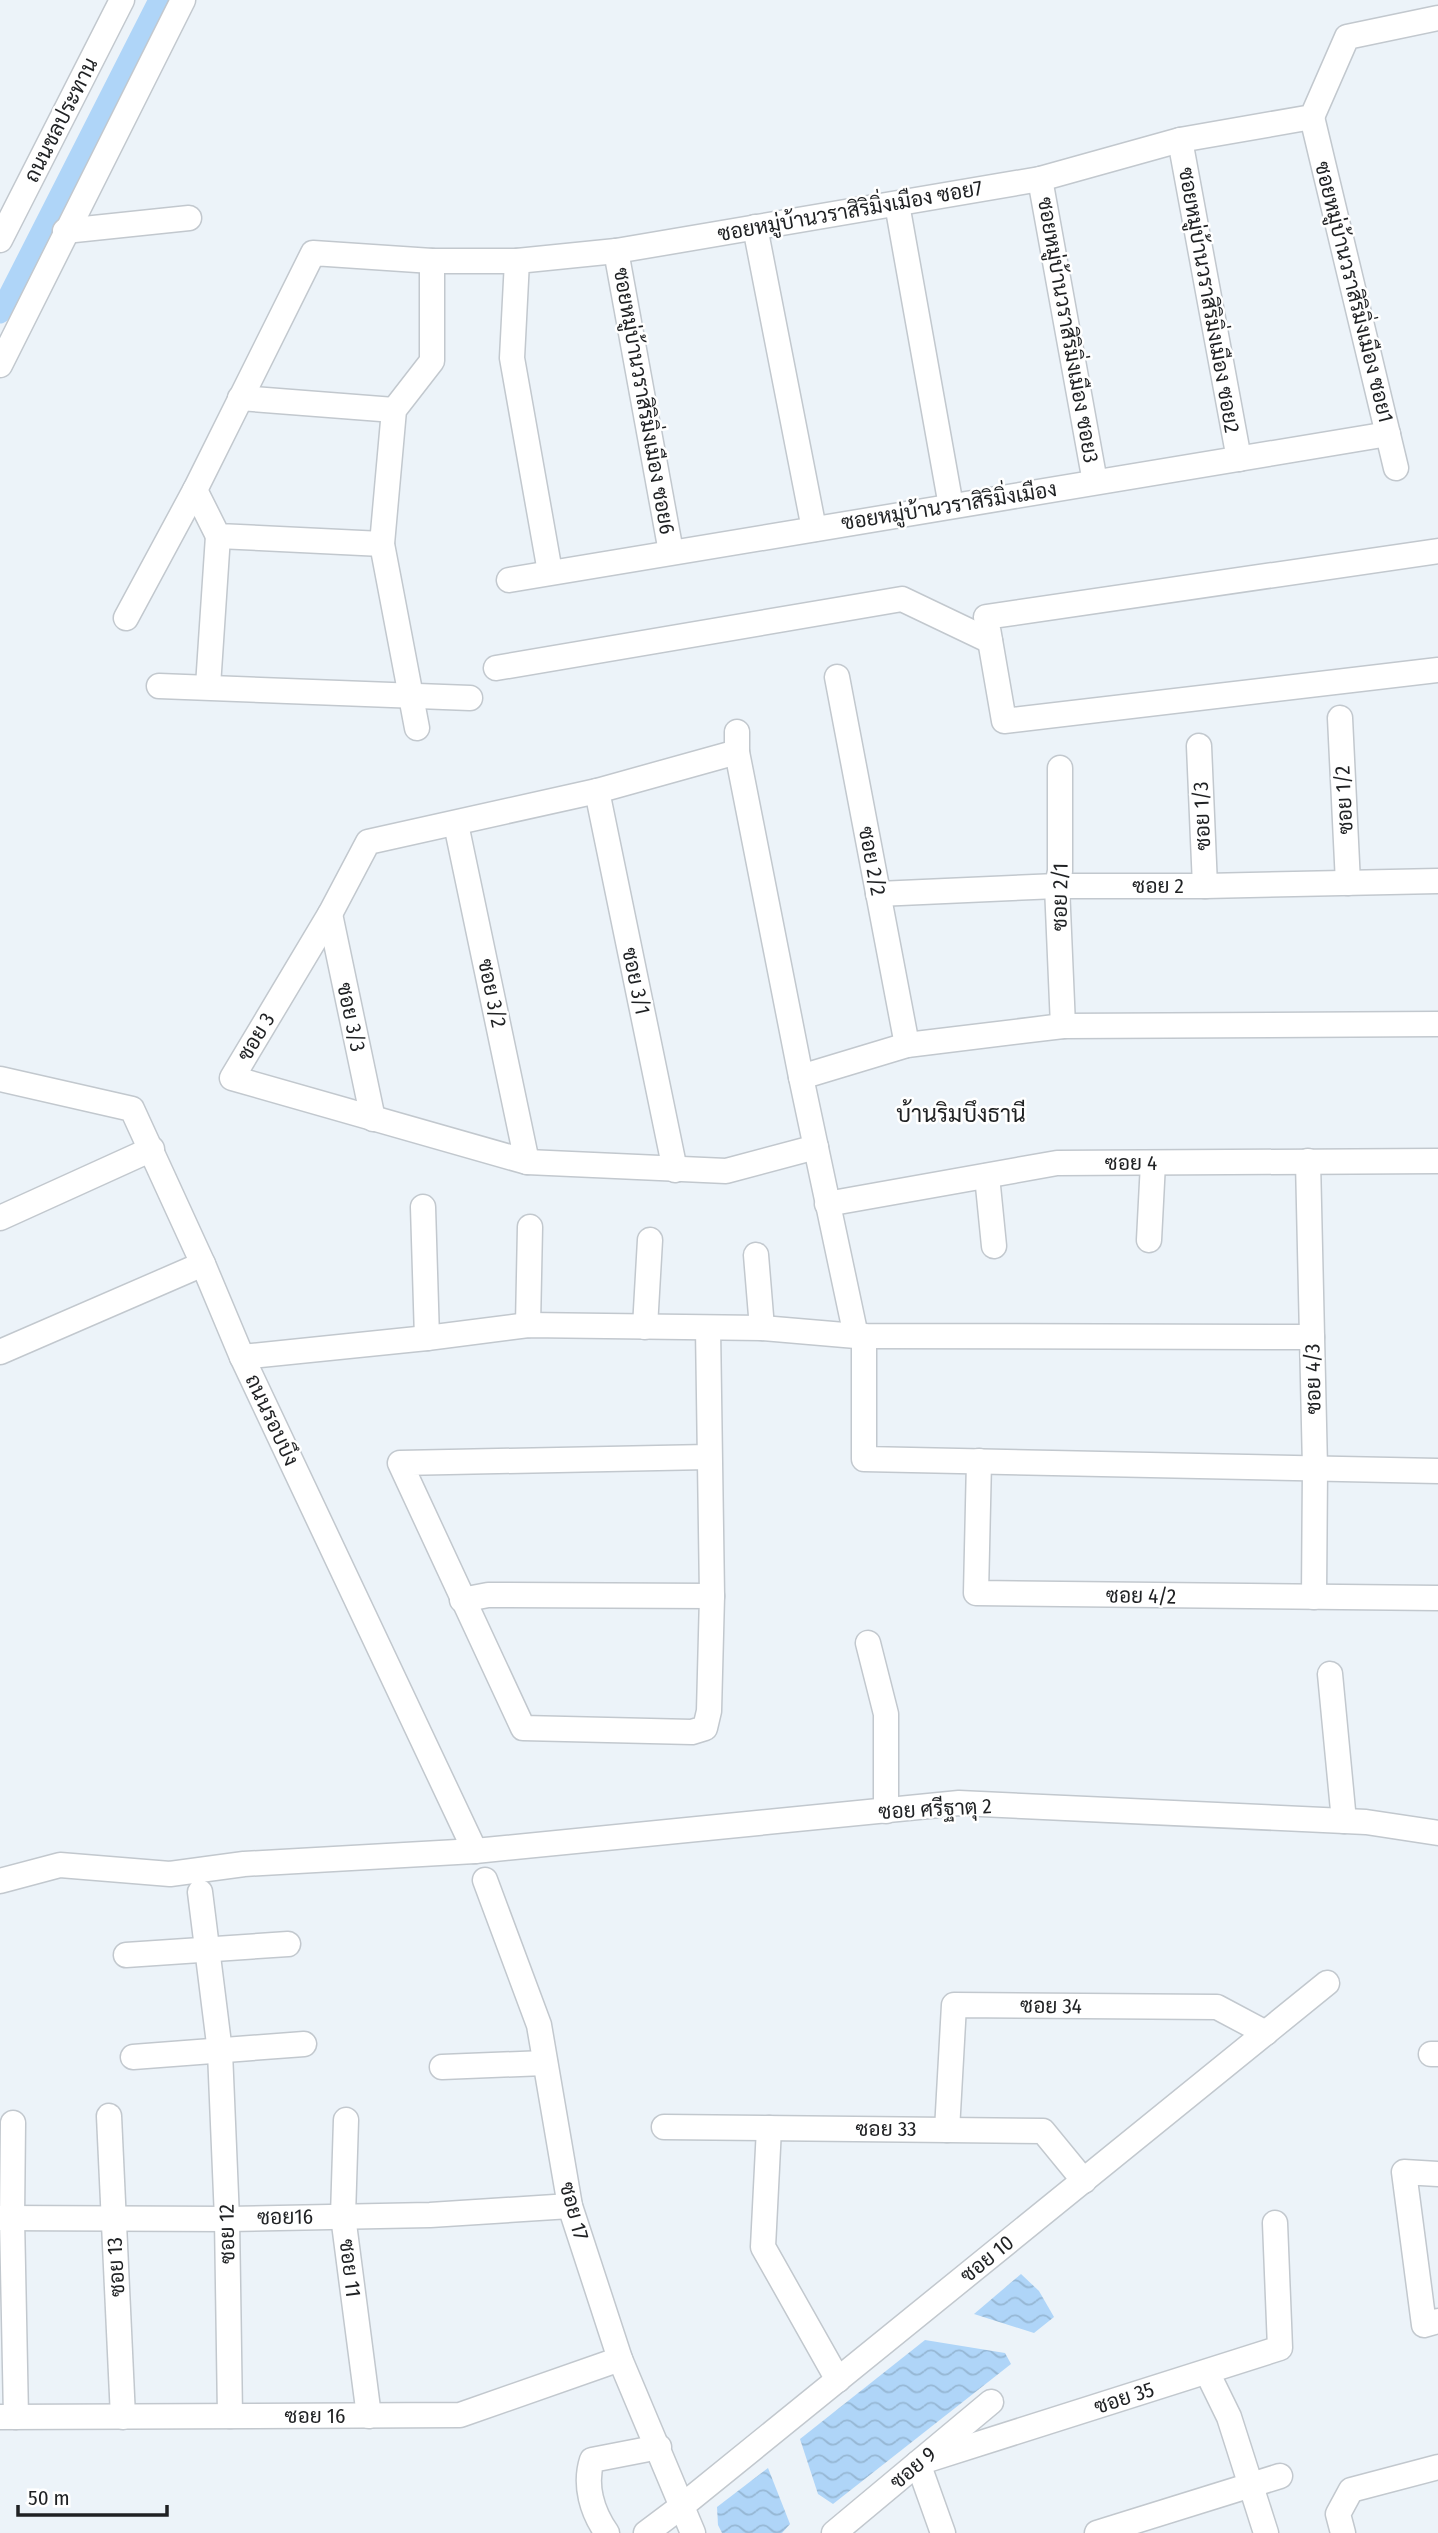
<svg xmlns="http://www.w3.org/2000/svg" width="1438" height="2533" font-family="'Fira Sans Condensed',Sarabun,sans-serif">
  <defs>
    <pattern id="water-waves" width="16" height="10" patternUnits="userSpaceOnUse" patternTransform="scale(1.75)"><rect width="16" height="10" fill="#afd5f8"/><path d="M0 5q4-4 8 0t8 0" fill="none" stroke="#96b7d4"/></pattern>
  </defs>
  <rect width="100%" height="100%" fill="#ecf3f9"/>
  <g fill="url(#water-waves)">
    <path d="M1021 2274 1039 2291 1054 2317 1034 2333 974 2314Z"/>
    <path d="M925 2340 1005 2353 1011 2364 833 2504 818 2494 800 2439Z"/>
    <path d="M768 2468 790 2524 782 2533H722L718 2525 717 2507Z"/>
  </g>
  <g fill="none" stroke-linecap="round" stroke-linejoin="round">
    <path stroke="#afd5f8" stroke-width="21" d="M0 313 159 0"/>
    <defs>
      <g id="minor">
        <path d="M1312 117 1396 468"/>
        <path d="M1180 140 1239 459"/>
        <path d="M1040 179 1095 482"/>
        <path d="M897 204 951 506"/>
        <path d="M755 227 814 529"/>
        <path d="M65 231 189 218"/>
        <path d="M0 240 122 0"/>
        <path d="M616 251 671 552"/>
        <path d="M0 365 183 0"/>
        <path d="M240 398 394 410"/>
        <path d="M195 490 218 536 382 544"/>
        <path d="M1438 551 986 617 1004 721 1438 670"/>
        <path d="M550 572 512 358 517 261 616 251 1040 179 1180 140 1312 117 1347 37 1438 18"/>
        <path d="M509 580 1388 434"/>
        <path d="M126 618 195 490 313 253 432 261H517"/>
        <path d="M496 668 902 599 990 641"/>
        <path d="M837 677 907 1045"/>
        <path d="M159 686 470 698"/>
        <path d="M208 686 218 536"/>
        <path d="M1340 718 1348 883"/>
        <path d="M417 728 382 544 394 410 432 361V261"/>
        <path d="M737 732V752L801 1077 856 1336"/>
        <path d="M1199 746 1205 886"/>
        <path d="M737 752 597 791 368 842 330 914 232 1078 527 1162 726 1171 816 1147"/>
        <path d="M1060 768V871L1057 886 1063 1026"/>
        <path d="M597 791 675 1170"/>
        <path d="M456 824 527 1162"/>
        <path d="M878 894 1057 886H1205L1438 881"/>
        <path d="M330 914 373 1119"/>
        <path d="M801 1077 907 1045 1063 1026 1438 1024"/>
        <path d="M0 1079 132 1109 203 1264 242 1357 475 1851"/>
        <path d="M1308 1161 1315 1468 1314 1597"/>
        <path d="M987 1176 994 1246"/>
        <path d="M827 1204 1057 1163 1438 1161"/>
        <path d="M423 1207 427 1338"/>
        <path d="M0 1218 152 1149"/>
        <path d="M1149 1240 1153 1163"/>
        <path d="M756 1255 762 1328"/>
        <path d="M528 1325 530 1227"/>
        <path d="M645 1327 650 1240"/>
        <path d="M708 1328 712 1596 709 1711 705 1728 692 1732 523 1728 400 1463 708 1457"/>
        <path d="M864 1336V1459L1438 1471"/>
        <path d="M0 1352 203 1264"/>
        <path d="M242 1357 427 1338 528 1325 762 1328 856 1336 1312 1337"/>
        <path d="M979 1461 976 1593 1438 1598"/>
        <path d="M462 1600 488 1595 712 1596"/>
        <path d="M868 1643 886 1714V1811"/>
        <path d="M1330 1674 1344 1821"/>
        <path d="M485 1880 539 2025 570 2206 620 2359 693 2533"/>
        <path d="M0 1881 60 1865 170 1874 244 1864 475 1851 959 1803 1366 1822 1438 1833"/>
        <path d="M200 1892 220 2052 227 2219 230 2416"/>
        <path d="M126 1955 288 1944"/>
        <path d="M1431 2054H1438"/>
        <path d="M133 2057 304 2044"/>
        <path d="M442 2067 545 2063"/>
        <path d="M109 2116 123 2417"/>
        <path d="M346 2120 343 2216 369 2416"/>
        <path d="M13 2123 12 2218 16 2417"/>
        <path d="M664 2127 1043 2131 1084 2181"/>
        <path d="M769 2128 763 2247 838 2380"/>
        <path d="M947 2130 954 2005 1217 2007 1266 2033"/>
        <path d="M1438 2174 1404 2172 1424 2325 1438 2321"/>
        <path d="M0 2218 227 2219 430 2215 570 2206"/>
        <path d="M1207 2372 1229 2417 1266 2533"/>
        <path d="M0 2417 460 2415 620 2359"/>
        <path d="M607 2533C592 2512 584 2485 592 2460L659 2447"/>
        <path d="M646 2533 682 2506 1327 1983"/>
        <path d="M834 2533 991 2402"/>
        <path d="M943 2533 918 2463 1280 2348 1275 2223"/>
        <path d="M1097 2533 1280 2476"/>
        <path d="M1343 2533 1338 2514 1351 2490 1438 2467"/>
      </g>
    </defs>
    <use href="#minor" stroke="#c2c8ce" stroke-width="27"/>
    <use href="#minor" stroke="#fff" stroke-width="24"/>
  </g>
  <g text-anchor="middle" stroke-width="5" stroke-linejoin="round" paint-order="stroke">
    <g font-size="21" fill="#1f2123" stroke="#fff">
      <text transform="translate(61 120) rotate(-63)" y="7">ถนนชลประทาน</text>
      <text transform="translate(850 211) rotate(-10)" y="7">ซอยหมู่บ้านวราสิริมิ่งเมือง ซอย7</text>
      <text transform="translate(1354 292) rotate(76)" y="7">ซอยหมู่บ้านวราสิริมิ่งเมือง ซอย1</text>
      <text transform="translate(1209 300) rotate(80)" y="7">ซอยหมู่บ้านวราสิริมิ่งเมือง ซอย2</text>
      <text transform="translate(1068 330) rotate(80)" y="7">ซอยหมู่บ้านวราสิริมิ่งเมือง ซอย3</text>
      <text transform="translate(644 401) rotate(80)" y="7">ซอยหมู่บ้านวราสิริมิ่งเมือง ซอย6</text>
      <text transform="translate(949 506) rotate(-9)" y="7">ซอยหมู่บ้านวราสิริมิ่งเมือง</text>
      <text transform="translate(1344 800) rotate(-93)" y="7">ซอย 1/2</text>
      <text transform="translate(1202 816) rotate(-92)" y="7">ซอย 1/3</text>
      <text transform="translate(872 861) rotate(79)" y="7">ซอย 2/2</text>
      <text x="1158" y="893">ซอย 2</text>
      <text transform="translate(1060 897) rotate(-89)" y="7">ซอย 2/1</text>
      <text transform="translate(636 981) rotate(78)" y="7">ซอย 3/1</text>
      <text transform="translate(492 993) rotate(78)" y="7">ซอย 3/2</text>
      <text transform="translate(351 1017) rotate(78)" y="7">ซอย 3/3</text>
      <text transform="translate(256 1037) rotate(-59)" y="7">ซอย 3</text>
      <text x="1131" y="1170">ซอย 4</text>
      <text transform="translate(1313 1379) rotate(-91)" y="7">ซอย 4/3</text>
      <text transform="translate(272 1420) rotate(65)" y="7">ถนนรอบบึง</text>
      <text transform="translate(1141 1596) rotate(1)" y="7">ซอย 4/2</text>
      <text transform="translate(935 1809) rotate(-3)" y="7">ซอย ศรีฐาตุ 2</text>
      <text transform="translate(1051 2006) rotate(1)" y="7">ซอย 34</text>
      <text x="886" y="2136">ซอย 33</text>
      <text transform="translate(574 2211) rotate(75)" y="7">ซอย 17</text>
      <text transform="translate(285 2217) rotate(-1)" y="7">ซอย16</text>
      <text transform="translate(227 2234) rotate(-91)" y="7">ซอย 12</text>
      <text transform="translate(987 2259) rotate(-39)" y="7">ซอย 10</text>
      <text transform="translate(116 2267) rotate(-93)" y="7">ซอย 13</text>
      <text transform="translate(350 2268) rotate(83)" y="7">ซอย 11</text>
      <text transform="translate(1124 2398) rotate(-18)" y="7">ซอย 35</text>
      <text x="315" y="2423">ซอย 16</text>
      <text transform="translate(913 2468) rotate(-40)" y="7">ซอย 9</text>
    </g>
    <g font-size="23" fill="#1f2123" stroke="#fff">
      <text x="961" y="1122">บ้านริมบึงธานี</text>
    </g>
  </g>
  <path d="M18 2505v10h149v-10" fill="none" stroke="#1f2123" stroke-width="3.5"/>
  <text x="28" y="2505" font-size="21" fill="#1f2123" stroke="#ffffff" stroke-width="5" paint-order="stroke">50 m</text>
</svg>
